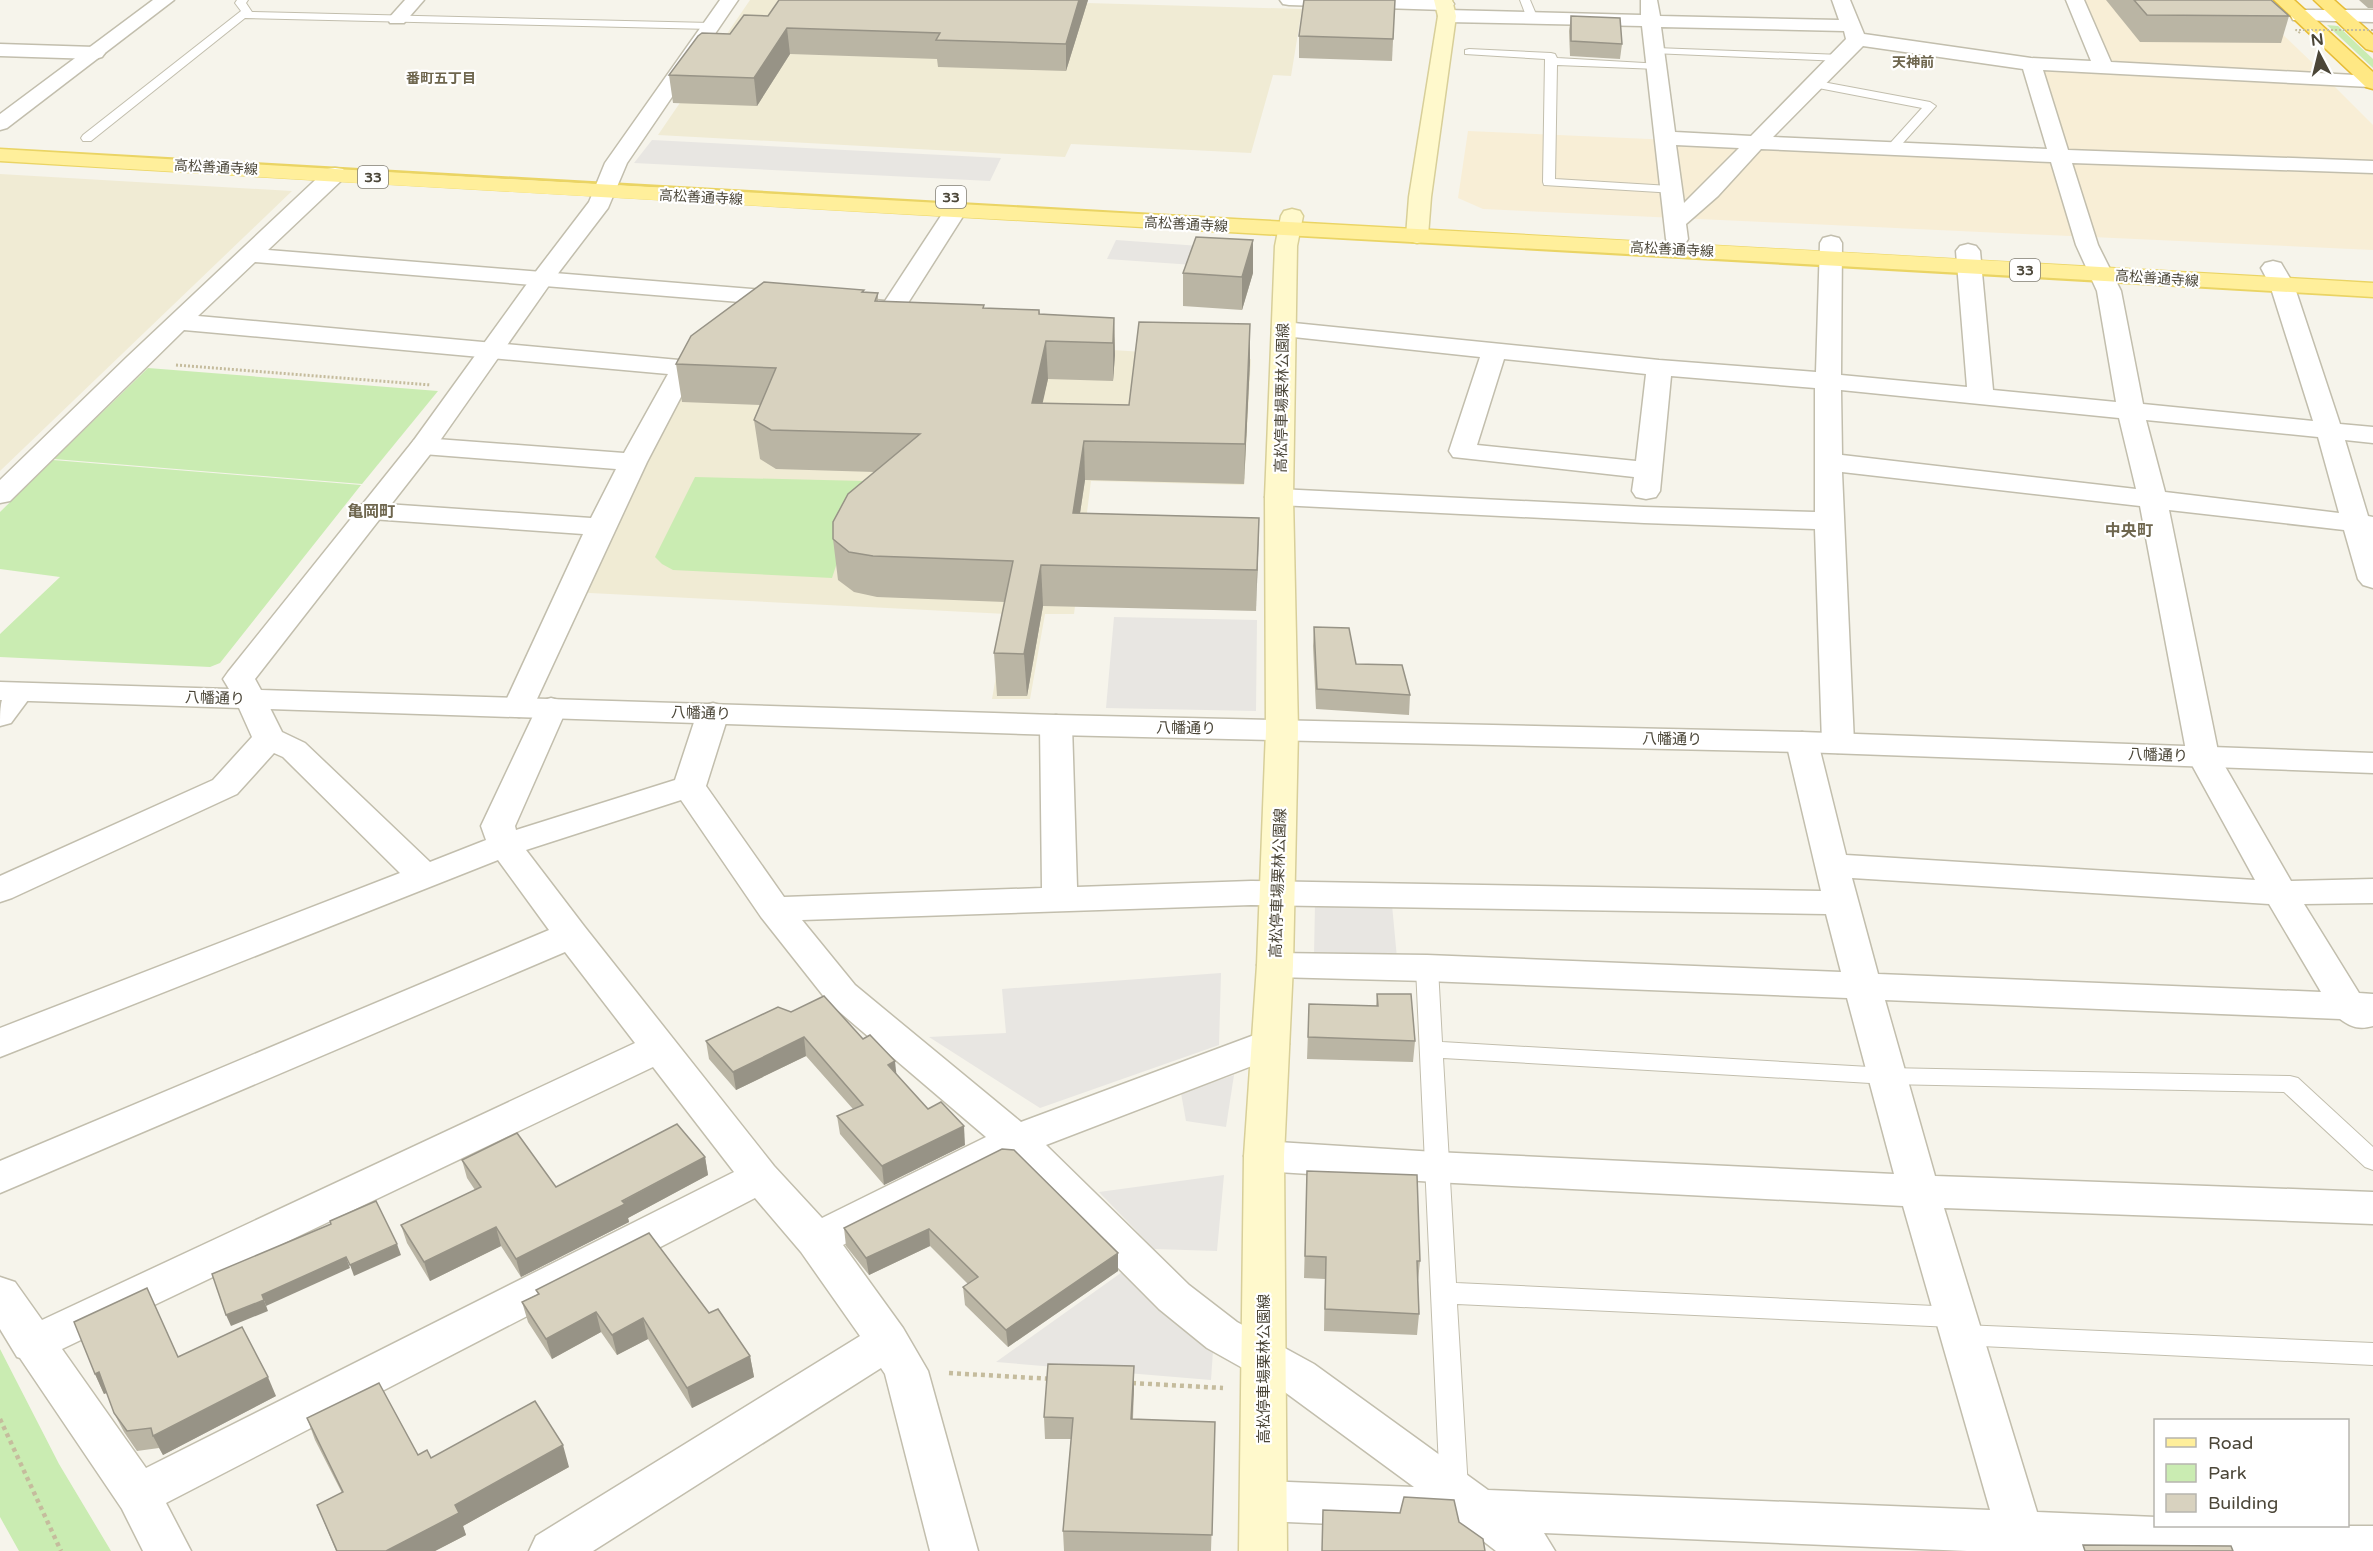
<svg xmlns="http://www.w3.org/2000/svg" width="2373" height="1551" font-family="'Varela Round','Noto Sans JP',sans-serif">
  <rect width="100%" height="100%" fill="#f6f4eb"/>
  <g fill="#f8eed6">
    <path d="M2085 0H2247L2326 76 2109 62Z"/>
    <path d="M2048 68 2330 82 2373 125V162L2072 152 2063 147 2042 71Z"/>
    <path d="M1468 131 2373 171V250L1483 209 1458 198Z"/>
  </g>
  <g fill="#f0ebd4">
    <path d="M750 0H979L1302 9 1291 76 1273 75 1251 153 1071 144 1065 157 658 135Z"/>
    <path d="M0 174 292 191 0 471Z"/>
    <path d="M881 335 1251 359 1244 485 1091 481 1074 614H1045L1030 699H992L1007 614 570 592 679 376Z"/>
  </g>
  <g fill="#caecb2">
    <path d="M2327 25 2338 26 2373 59V68Z"/>
    <path d="M148 368 438 391 362 484 54 459Z"/>
    <path d="M53 460 361 485 220 663 210 667 0 657V634L60 577 0 569V512Z"/>
    <path d="M695 477 864 481 832 578 673 570 662 564 655 557Z"/>
    <path d="M0 1349 59 1464 111 1551H19L0 1517Z"/>
  </g>
  <g fill="#e8e6e2">
    <path d="M652 140 1001 158 990 181 634 163Z"/>
    <path d="M1116 240 1228 248 1237 268 1107 259Z"/>
    <path d="M1114 617 1257 620 1256 711 1106 708Z"/>
    <path d="M1315 904 1392 905 1397 958 1314 955Z"/>
    <path d="M1221 973 1219 1045 1040 1108 929 1037 1006 1033 1002 989Z"/>
    <path d="M1234 1075 1226 1127 1186 1121 1181 1093Z"/>
    <path d="M1224 1175 1217 1251 1154 1249 1099 1192Z"/>
    <path d="M1125 1270 1213 1351 1211 1380 996 1362Z"/>
  </g>
  <g fill="none" stroke-linecap="round" stroke-linejoin="round">
    <defs>
      <g id="service">
        <path d="M237 0H248L246 3 252 12 711 23 717 26 711 29 245 18 91 141H83L81 138 83 135 241 11 235 3Z"/>
        <path d="M1520 0H1530L1538 19 1536 21H1528Z"/>
        <path d="M1656 48 1841 55 1847 58 1841 61 1652 53V49Z"/>
        <path d="M1469 49 1551 53 1555 54 1557 58 1662 64V68L1658 69 1557 65 1555 179 1670 186 1676 190 1675 193 1544 185 1543 182 1545 59 1465 54V50Z"/>
        <path d="M1812 80 1930 102 1936 106 1894 153 1890 154 1884 150 1922 108 1808 86V82Z"/>
        <path d="M1427 961 1435 963 1438 968 1442 1042 1887 1068 2290 1076 2298 1078 2373 1147V1170L2365 1167 2284 1092 1887 1084 1443 1058 1456 1283 1955 1307 1964 1310 1968 1317 1963 1325 2373 1343V1365L1960 1345 1951 1342 1947 1335 1952 1327 1457 1304 1468 1489 1464 1497 1454 1501 1444 1497 1440 1489 1416 968 1419 963Z"/>
      </g>
      <g id="minor">
        <path d="M405 0H424L404 23H390L388 19Z"/>
        <path d="M1280 0H1451L1454 4 1451 8 1445 10 1289 5 1283 4Z"/>
        <path d="M1641 0H1657L1660 16 1839 20 1832 0H1850L1864 34 2031 58 2091 61 2066 0H2084L2111 62 2373 76V86L2370 87 2043 70 2068 150 2373 161V173L2072 163 2098 245 2121 291 2143 404 2313 421 2270 285 2261 268 2265 263 2273 261 2281 263 2294 285 2340 424 2373 427V443L2345 440 2368 516 2373 517V588L2363 585 2358 579 2344 530 2169 510 2219 756 2291 881 2373 879V903L2304 904 2359 993 2373 994V1026C2359 1030 2351 1027 2340 1019L1885 1000 1935 1176 2373 1192V1224L1944 1208 2037 1512 2156 1517V1526H2373V1551H1967L1544 1533 1555 1551H1496L1469 1530 1265 1521 1248 1515 1242 1501 1248 1487 1265 1481 1414 1487 1282 1390 1207 1348 1159 1309 1011 1160 843 1245 903 1328 928 1371 978 1551H930L885 1374 881 1368 593 1551H529L536 1536 860 1336 801 1252 755 1198 166 1503 191 1551H143L122 1509 20 1358 17 1357 0 1329V1277L15 1282 42 1320 635 1043 565 952 0 1193V1161L549 930 498 860 0 1057V1028L400 873 283 757 274 753 237 794 12 898 0 902V876L213 780 252 737 235 699 240 692 251 690 262 692 282 732 305 743 430 862 486 840 481 826 540 701 551 698 562 701 567 708 515 826 516 830 675 780 697 713 702 706 713 703 724 706 729 713 706 786 784 897 1042 888 1040 725 1045 718 1056 715 1067 718 1072 725 1077 887 1251 881 1821 891 1786 742 1791 735 1802 732 1813 735 1818 742 1846 855 2255 880 2187 756 2140 506 1842 472 1854 743 1849 750 1838 753 1827 750 1822 743 1815 529 1644 523 1279 505 1269 503 1265 497 1269 491 1279 489 1644 507 1815 512V388L1671 376 1660 491 1656 497 1646 499 1636 497 1632 491 1634 477 1453 457 1449 451 1480 357 1284 336 1275 334 1272 329 1275 324 1284 322 1659 360 1816 372 1820 243 1823 238 1831 236 1839 238 1842 243 1841 375 1967 387 1956 251 1960 246 1968 244 1976 246 1980 251 1993 390 2116 402 2097 291 2076 245 2051 162 1761 149 1718 196 1686 224 1688 239 1685 244 1677 246 1669 244 1666 239 1642 26 1447 22 1440 20 1438 16 1440 12 1447 10 1641 15ZM1661 27 1844 31 1846 39 1751 136 1675 132ZM1863 46 2023 69 2047 149 1773 137ZM1676 145 1739 148 1684 203ZM1504 359 1646 374 1636 461 1477 445ZM1841 390 2119 418 2136 489 1842 455ZM2146 420 2318 437 2339 513 2165 492ZM681 800 761 917 829 1003 986 1137 822 1218 774 1166 584 926 526 850ZM1852 878 2269 904 2321 992 1878 974ZM1251 905 1826 914 1841 972 1427 955 1275 953 1262 956 1257 965 1262 974 1275 977 1427 981 1847 998 1894 1174 1435 1152 1264 1141 1250 1145 1244 1156 1250 1167 1264 1171 1435 1182 1903 1206 1990 1510 1488 1490 1314 1364 1237 1322 1189 1285 1046 1145 1283 1054 1289 1044 1283 1034 1270 1030 1257 1034 1021 1122 855 985 802 920ZM653 1067 734 1172 146 1468 62 1349Z"/>
        <path d="M2300 10H2373V22L2293 20 2291 16 2293 12Z"/>
        <path d="M0 44 95 47 102 49 105 53 102 57 95 59 0 56Z"/>
        <path d="M335 168 343 169 346 174 343 179 268 250 776 291 784 293 788 298 784 303 776 305 255 262 198 316 679 360C692 350 702 337 720 342L723 347 694 372 647 462 530 714 519 717 508 714 503 707 583 534 371 519 361 517 357 511 361 505 371 503 591 518 616 469 423 454 414 452 410 446 414 440 423 438 624 453 668 374 184 330 10 501 0 503V480L127 357 327 169Z"/>
        <path d="M956 203 964 205 967 210 901 314 892 316 845 310 842 305 845 300 854 298 885 301 948 205Z"/>
        <path d="M18 683 29 685 34 692 11 723 0 726C0 705 0 689 18 683Z"/>
      </g>
      <g id="tertiary">
        <path d="M153 0H174L7 128 0 130V114Z"/>
        <path d="M720 0H738L627 163 608 208 550 284 432 452 255 679 261 690 1056 715 1802 732 2373 753V773L1802 752 1056 735 0 700V682L229 689 223 679 228 672 414 440 534 274 589 202 605 163Z"/>
      </g>
      <g id="secondary">
        <path d="M1434 0H1452L1456 16 1431 197 1428 236 1425 241 1417 243 1409 241 1406 236 1409 197 1438 16Z"/>
        <path d="M1292 209 1300 211 1303 216 1297 246 1293 497 1298 730 1293 965 1284 1156 1287 1551H1239L1244 1156 1257 965 1266 730 1265 497 1275 246 1281 216 1284 211Z"/>
      </g>
      <path id="primary" d="M0 149C791 198 1582 235 2373 283V297C1582 249 791 211 0 161Z"/>
      <g id="trunk">
        <path d="M2274 0H2294L2373 72V89L2366 87Z"/>
        <path d="M2314 0H2334L2373 35V51L2366 49Z"/>
      </g>
    </defs>
    <use href="#service" stroke="#c2bead" stroke-width="2"/>
    <use href="#minor" stroke="#c2bead" stroke-width="3"/>
    <use href="#tertiary" stroke="#c2bead" stroke-width="3"/>
    <use href="#secondary" stroke="#d8cf99" stroke-width="3"/>
    <use href="#primary" stroke="#ead464" stroke-width="3"/>
    <use href="#trunk" stroke="#e6bc35" stroke-width="3"/>
    <path stroke="#c5bc9d" stroke-width="3" stroke-dasharray="2 2" stroke-linecap="butt" d="M176 365 431 385"/>
    <g stroke="#c5bc9d" stroke-width="4.5" stroke-dasharray="4 4" stroke-linecap="butt">
      <path d="M949 1373 1052 1379"/>
      <path d="M1132 1383 1223 1388"/>
      <path d="M0 1419 61 1551"/>
    </g>
    <use href="#service" fill="#fff" fill-rule="evenodd"/>
    <use href="#minor" fill="#fff" fill-rule="evenodd"/>
    <use href="#tertiary" fill="#fff" fill-rule="evenodd"/>
    <use href="#secondary" fill="#fff9cc" fill-rule="evenodd"/>
    <use href="#primary" fill="#ffef9b" fill-rule="evenodd"/>
    <use href="#trunk" fill="#ffe884" fill-rule="evenodd"/>
    <path stroke="#c5bc9d" stroke-width="2" stroke-dasharray="2 2" stroke-linecap="butt" d="M2300 33 2296 30H2373"/>
  </g>
  <g fill="#bab5a4">
    <path d="M1088 0 1066 71 938 67 937 59 790 54 757 106 673 103 669 75 730 34 768 16Z"/>
    <path d="M1395 0 1392 61 1299 58V36Z"/>
    <path d="M2106 0H2271L2289 16 2281 43 2140 42Z"/>
    <path d="M2359 0H2373V8H2368Z"/>
    <path d="M1571 16 1622 44 1620 59 1570 56 1569 31Z"/>
    <path d="M1253 240V273L1242 310 1183 306V273Z"/>
    <path d="M864 290V292L878 293V301L984 308 1039 310 1040 314 1114 318 1115 355 1113 381 1048 379 1042 403 1129 405 1250 324V362L1244 484 1085 480 1080 513 1259 518 1256 611 1043 606 1027 696H997L994 653 1005 602 877 597 854 592 838 580 833 539 875 472 776 469 760 459 754 420 760 405 682 402 676 364Z"/>
    <path d="M1314 627 1356 664 1410 695 1409 715 1316 709 1313 646Z"/>
    <path d="M1377 994 1415 1041 1413 1062 1307 1059 1309 1004 1376 1006Z"/>
    <path d="M778 1007 896 1074 928 1109 965 1145 884 1185 840 1134 837 1116 853 1109 806 1056 736 1090 709 1059 706 1041Z"/>
    <path d="M1002 1149 1118 1271 1008 1347 965 1305 963 1287 968 1284 930 1246 869 1275 846 1246 844 1228Z"/>
    <path d="M705 1157 708 1175 628 1218 629 1222 521 1277 501 1246 430 1281 407 1243 401 1225 475 1190 467 1178 462 1160 556 1187Z"/>
    <path d="M1307 1171 1420 1261 1418 1281 1419 1314 1417 1335 1324 1331 1325 1279 1304 1278Z"/>
    <path d="M536 1290 709 1313 750 1356 754 1377 692 1408 648 1339 617 1355 601 1332 552 1359 528 1322 522 1302 538 1294Z"/>
    <path d="M178 1357 276 1396 163 1455 159 1448 137 1451 124 1432 114 1413 107 1393 104 1394 95 1374Z"/>
    <path d="M1134 1366V1388L1133 1419 1215 1422 1211 1551H1064L1063 1531 1071 1439H1045L1044 1417Z"/>
    <path d="M307 1418 418 1455 431 1458 569 1467 463 1526 466 1535 435 1551H336L317 1505 342 1493 315 1440Z"/>
  </g>
  <g fill="#979386">
    <path d="M1079 0H1088L1066 71V44Z"/>
    <path d="M787 28 790 54 757 106 754 78Z"/>
    <path d="M1253 240V273L1242 310V277Z"/>
    <path d="M1114 318 1115 355 1113 381V343Z"/>
    <path d="M1250 324V362L1244 484 1245 444Z"/>
    <path d="M1046 341 1048 379 1034 442 1032 403Z"/>
    <path d="M1084 441 1085 480 1074 553 1073 513Z"/>
    <path d="M1259 518 1258 558 1256 611 1257 570Z"/>
    <path d="M1041 565 1043 606 1027 696 1024 654Z"/>
    <path d="M804 1037 806 1056 736 1090 733 1072Z"/>
    <path d="M895 1061 897 1080 888 1065Z"/>
    <path d="M964 1126 965 1145 884 1185 882 1166Z"/>
    <path d="M705 1157 708 1175 628 1218 629 1222 521 1277 516 1259Z"/>
    <path d="M496 1227 501 1246 430 1281 424 1262Z"/>
    <path d="M929 1229 930 1246 869 1275 866 1258Z"/>
    <path d="M397 1244 401 1255 354 1276 350 1265Z"/>
    <path d="M1118 1253V1271L1008 1347 1006 1330Z"/>
    <path d="M346 1257 350 1268 266 1306 262 1295Z"/>
    <path d="M264 1300 268 1311 231 1326 226 1315Z"/>
    <path d="M596 1312 601 1332 552 1359 546 1339Z"/>
    <path d="M643 1318 648 1339 617 1355 612 1335Z"/>
    <path d="M750 1356 754 1377 692 1408 687 1388Z"/>
    <path d="M1134 1366V1388L1131 1441V1419Z"/>
    <path d="M99 1372 108 1392 104 1394 95 1374Z"/>
    <path d="M268 1377 276 1396 163 1455 153 1436Z"/>
    <path d="M563 1445 569 1467 463 1526 466 1535 435 1551H386L455 1505Z"/>
  </g>
  <g fill="#d8d2bf" stroke="#979386" stroke-width="1.5">
    <path d="M779 0H1079L1066 44 936 40 940 33 787 28 754 78 669 75 698 36 702 33 730 34 744 15 768 16Z"/>
    <path d="M1304 0H1395L1393 39 1299 36Z"/>
    <path d="M2134 0H2271L2289 16 2147 15Z"/>
    <path d="M1571 16 1620 18 1622 44 1571 41Z"/>
    <path d="M1196 237 1253 240 1242 277 1183 273Z"/>
    <path d="M764 282 864 290 862 292 878 293 875 301 984 305 983 308 1039 310V314L1114 318 1113 343 1046 341 1032 403 1129 405 1139 322 1250 324 1245 444 1084 441 1073 513 1259 518 1257 570 1041 565 1024 654 994 653 1013 561 873 556 849 552 833 539V522L848 494 920 434 771 430 754 420 776 368 676 364 691 336Z"/>
    <path d="M1314 627 1349 628 1356 664 1402 665 1410 695 1317 689Z"/>
    <path d="M1377 994H1411L1415 1041 1308 1037 1309 1004 1378 1006Z"/>
    <path d="M824 996 863 1039 870 1035 895 1061 888 1065 928 1109 941 1102 964 1126 882 1166 837 1116 863 1105 804 1037 733 1072 706 1041 778 1007 791 1012Z"/>
    <path d="M677 1124 705 1157 622 1201 625 1204 516 1259 496 1227 424 1262 401 1225 481 1187 462 1160 517 1133 556 1187Z"/>
    <path d="M1002 1149 1014 1150 1118 1253 1006 1330 963 1287 978 1277 929 1229 866 1258 844 1228Z"/>
    <path d="M1307 1171 1417 1175 1420 1261H1417L1419 1314 1325 1309 1326 1257 1305 1256Z"/>
    <path d="M376 1201 397 1244 350 1265 346 1257 262 1295 264 1300 226 1315 212 1274 331 1224 330 1221Z"/>
    <path d="M649 1233 709 1313 718 1309 750 1356 687 1388 643 1318 612 1335 596 1312 546 1339 522 1302 539 1294 536 1290Z"/>
    <path d="M147 1288 178 1357 242 1327 268 1377 153 1436 151 1428 127 1431 114 1413 99 1372 95 1374 74 1322Z"/>
    <path d="M1048 1364 1134 1366 1131 1419 1215 1422 1212 1535 1063 1531 1073 1418 1044 1417Z"/>
    <path d="M379 1383 418 1455 427 1450 431 1458 535 1401 563 1445 455 1505 459 1513 386 1551H337L317 1505 343 1492 307 1418Z"/>
    <path d="M1404 1497 1454 1500 1459 1522 1483 1539 1485 1551H1322L1323 1510 1400 1513Z"/>
    <path d="M2083 1545 2231 1546 2233 1551H2085Z"/>
  </g>
  <g text-anchor="middle" stroke-width="4.5" stroke-linejoin="round" paint-order="stroke">
    <g font-size="14" font-weight="bold" fill="#6e664e" stroke="#fff">
      <text x="1913" y="67">天神前</text>
      <text x="441" y="83">番町五丁目</text>
    </g>
    <g font-size="14" fill="#4b4638" stroke="#fff">
      <text transform="translate(216 167) rotate(3)" y="5">高松善通寺線</text>
      <text transform="translate(701 197) rotate(3)" y="5">高松善通寺線</text>
      <text transform="translate(1186 224) rotate(3)" y="5">高松善通寺線</text>
      <text transform="translate(1672 249) rotate(3)" y="5">高松善通寺線</text>
      <text transform="translate(2157 278) rotate(4)" y="5">高松善通寺線</text>
    </g>
    <g fill="#fff" stroke="#817e74" stroke-width="1.5">
      <rect x="358" y="166" width="30" height="22" rx="4.5"/>
      <rect x="936" y="186" width="30" height="22" rx="4.5"/>
      <rect x="2010" y="259" width="30" height="22" rx="4.5"/>
    </g>
    <g font-size="14" font-weight="bold" fill="#4b4638">
      <text x="373" y="182">33</text>
      <text x="951" y="202">33</text>
      <text x="2025" y="275">33</text>
    </g>
    <g font-size="15" fill="#4b4638" stroke="#fff">
      <text transform="translate(1282 398) rotate(-89)" y="5">高松停車場栗林公園線</text>
      <text transform="translate(215 698) rotate(2)" y="5">八幡通り</text>
      <text transform="translate(701 713) rotate(2)" y="5">八幡通り</text>
      <text transform="translate(1186 728) rotate(1)" y="5">八幡通り</text>
      <text transform="translate(1672 739) rotate(1)" y="5">八幡通り</text>
      <text transform="translate(2158 755) rotate(2)" y="5">八幡通り</text>
      <text transform="translate(1278 883) rotate(-88)" y="5">高松停車場栗林公園線</text>
      <text transform="translate(1264 1369) rotate(-90)" y="5">高松停車場栗林公園線</text>
    </g>
    <g font-size="16" font-weight="bold" fill="#6e664e" stroke="#fff">
      <text x="371" y="517">亀岡町</text>
      <text x="2129" y="536">中央町</text>
    </g>
  </g>
  <rect x="2154" y="1419" width="195" height="108" fill="#ffffff" stroke="#b7b5af" stroke-width="1.5"/>
  <rect x="2166" y="1438" width="30" height="9" fill="#ffef9b" stroke="#b7b5af" stroke-width="1.5"/>
  <text x="2208" y="1449" font-size="18" fill="#4b4638">Road</text>
  <rect x="2166" y="1464" width="30" height="18" fill="#caecb2" stroke="#b7b5af" stroke-width="1.5"/>
  <text x="2208" y="1479" font-size="18" fill="#4b4638">Park</text>
  <rect x="2166" y="1494" width="30" height="18" fill="#d8d2bf" stroke="#b7b5af" stroke-width="1.5"/>
  <text x="2208" y="1509" font-size="18" fill="#4b4638">Building</text>
  <g transform="translate(2319 54) rotate(353)" stroke="#ffffff" stroke-width="4.5" paint-order="stroke">
  <path d="M0-4.5L10 22L0 15L-10 22Z" fill="#4b4638"/>
  <text y="-9" font-size="16" font-weight="bold" text-anchor="middle" fill="#4b4638">N</text>
  </g>
</svg>
